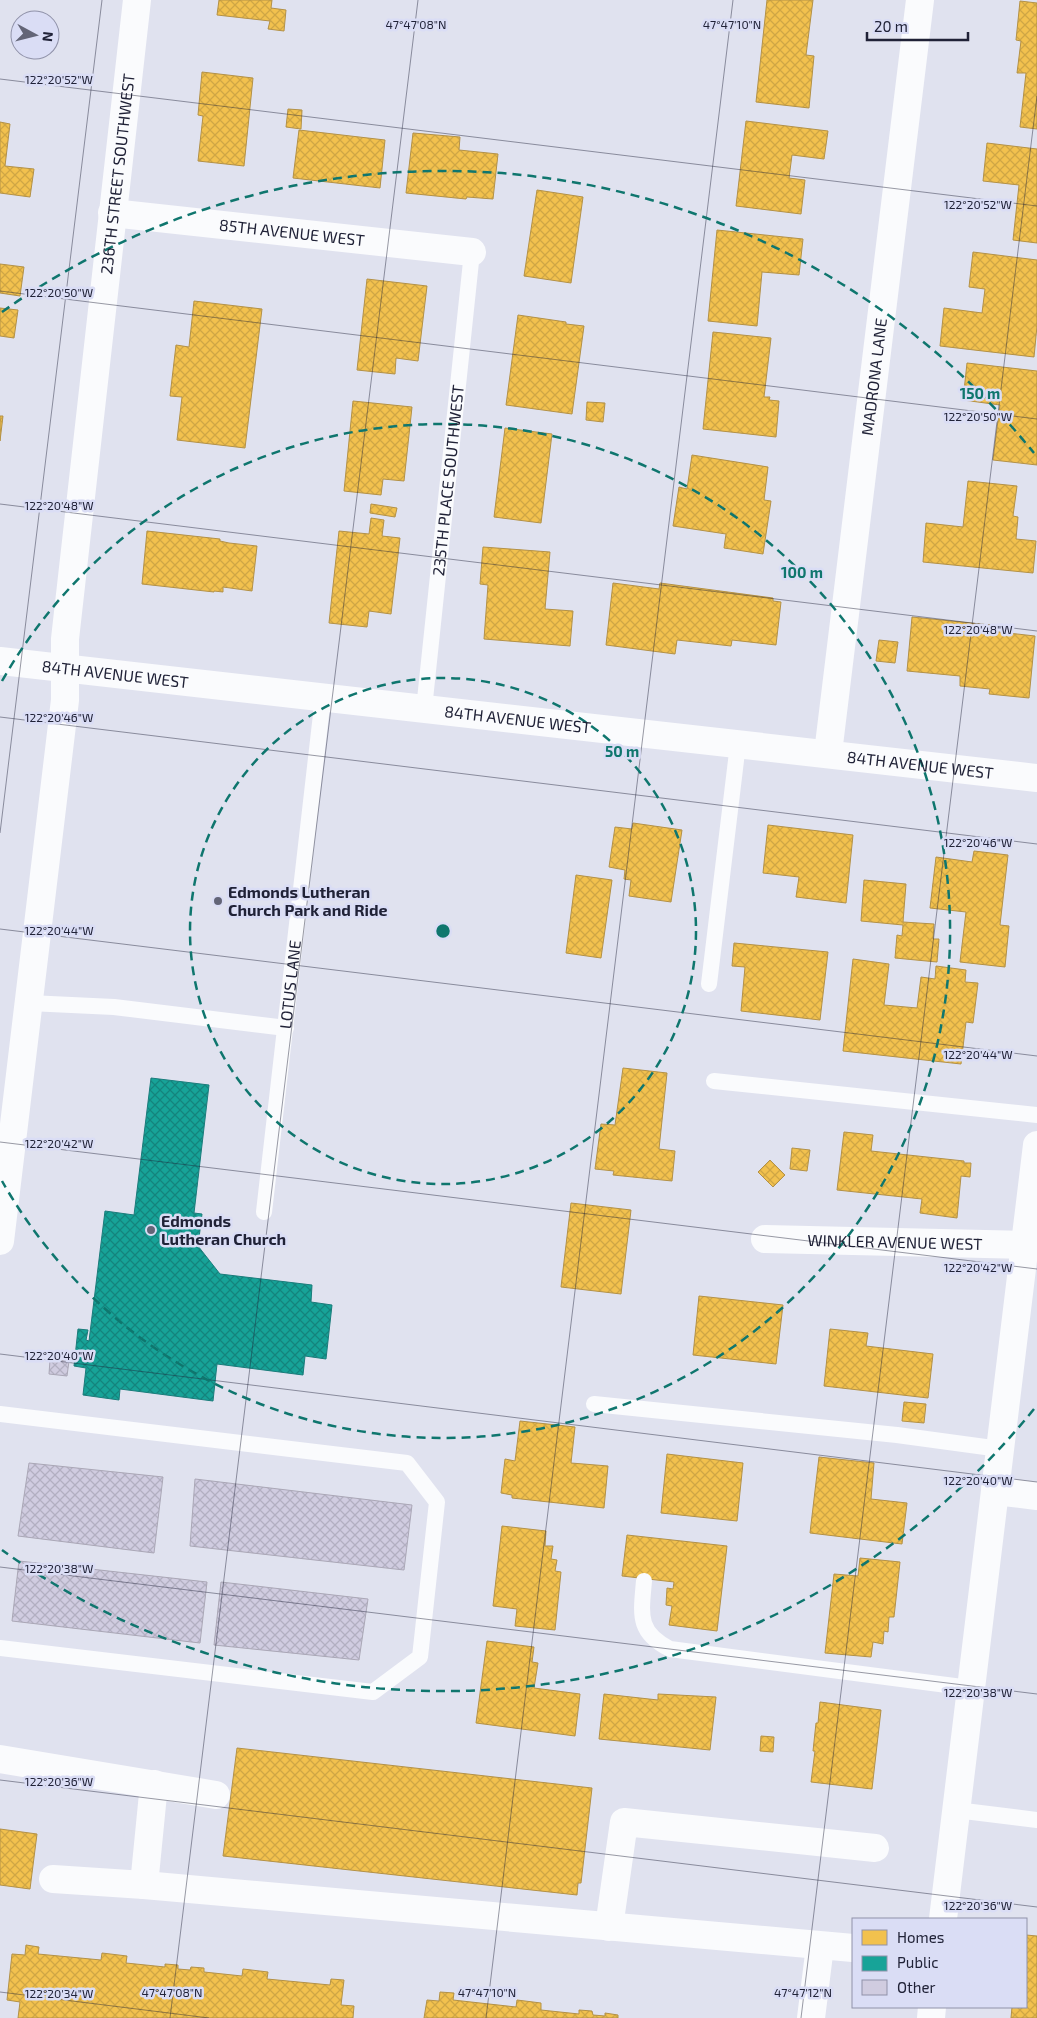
<svg xmlns="http://www.w3.org/2000/svg" width="1037" height="2018" font-family="'Exo 2',sans-serif">
  <defs>
    <pattern id="homes-cross-hatch" width="8" height="8" patternUnits="userSpaceOnUse" patternTransform="scale(1.25)"><rect width="8" height="8" fill="#f2c14e"/><path d="M0 0l8 8M0 8l8-8" fill="none" stroke="#cfa645"/></pattern>
    <pattern id="public-cross-hatch" width="8" height="8" patternUnits="userSpaceOnUse" patternTransform="scale(1.25)"><rect width="8" height="8" fill="#17a398"/><path d="M0 0l8 8M0 8l8-8" fill="none" stroke="#14847d"/></pattern>
    <pattern id="building-cross-hatch" width="8" height="8" patternUnits="userSpaceOnUse" patternTransform="scale(1.25)"><rect width="8" height="8" fill="#d0cce0"/><path d="M0 0l8 8M0 8l8-8" fill="none" stroke="#b2afc1"/></pattern>
  </defs>
  <rect width="100%" height="100%" fill="#e0e2ef"/>
  <g fill="url(#homes-cross-hatch)" stroke="#b39147">
    <path d="M219 0H272L271 8 286 10 284 31 268 29 270 21 217 15Z"/>
    <path d="M767 0H813L806 55 814 56 809 108 756 102Z"/>
    <path d="M1020 1 1037 3V129L1020 127 1026 73H1017L1021 41 1016 40Z"/>
    <path d="M202 72 253 78 244 166 198 161 203 116 198 115Z"/>
    <path d="M288 109 302 110 301 129 286 127Z"/>
    <path d="M746 121 828 131 824 159 792 155 789 178 805 180 801 214 736 206Z"/>
    <path d="M0 122 10 124 5 166 34 169 30 197 0 193Z"/>
    <path d="M299 130 385 140 380 188 293 178Z"/>
    <path d="M413 133 460 137 459 150 498 154 493 199 467 197 466 199 406 193Z"/>
    <path d="M987 143 1037 149V243L1013 240 1019 185 983 181Z"/>
    <path d="M537 190 583 197 571 283 524 276Z"/>
    <path d="M717 230 803 239 799 275 762 272 757 326 708 321Z"/>
    <path d="M973 252 1037 260V326L1034 357 940 346 944 308 982 313 985 289 969 287Z"/>
    <path d="M0 264 24 267 20 296 0 293Z"/>
    <path d="M367 279 427 286 418 361 396 358 395 374 357 370Z"/>
    <path d="M194 301 262 309 245 448 177 440 182 397 170 396 176 345 189 347Z"/>
    <path d="M0 308 18 310 14 338 0 336Z"/>
    <path d="M518 315 566 322V324L584 326 572 414 506 405Z"/>
    <path d="M713 332 771 338 764 397H770L769 400 779 401 776 437 703 429Z"/>
    <path d="M967 363 1037 371V465L993 460 1000 405 963 400Z"/>
    <path d="M353 401 412 407 404 481 383 479 381 495 344 491Z"/>
    <path d="M587 402 605 403 603 422 586 420Z"/>
    <path d="M0 416H3L0 441Z"/>
    <path d="M505 428 552 434 541 523 494 517Z"/>
    <path d="M692 455 768 467 764 500 771 501 763 554 724 548 726 534 673 526 679 487 687 489Z"/>
    <path d="M968 481 1017 486 1013 516 1018 517 1016 539 1036 541 1033 573 923 562 926 523 963 527Z"/>
    <path d="M371 504 397 508 395 517 370 513Z"/>
    <path d="M371 518 384 520 382 536 400 538 391 614 369 611 367 627 329 623 339 531 369 534Z"/>
    <path d="M147 531 220 539V541L229 543 257 546 252 591 223 587V592L214 591V592L142 584Z"/>
    <path d="M483 547 550 552 545 609 573 611 570 646 484 639 488 585 480 584Z"/>
    <path d="M613 583 659 589 660 583 773 598V601L781 602 776 645 732 640 731 646 677 640 675 654 606 645Z"/>
    <path d="M912 617 990 625V631L1035 636 1029 698 989 694 990 689 960 686V676L907 671Z"/>
    <path d="M879 640 898 642 895 663 876 661Z"/>
    <path d="M633 823 682 830 671 902 629 896 631 880 624 879 625 870 609 867 615 827 632 829Z"/>
    <path d="M768 825 853 835 846 903 796 897 799 877 763 873Z"/>
    <path d="M974 851 1008 855 1000 925 1009 926 1005 967 960 962 966 912 930 908 936 857 972 862Z"/>
    <path d="M576 875 612 880 601 958 566 953Z"/>
    <path d="M864 880 906 884 903 922 934 924 933 939H939L937 962 895 958 897 935 902 936 903 925 861 921Z"/>
    <path d="M734 943 828 952 820 1020 741 1011 745 967 732 966Z"/>
    <path d="M853 959 889 964 884 1005 917 1008 921 977 935 979 936 966 966 970 965 982 978 983 973 1023 966 1022 961 1064 843 1051Z"/>
    <path d="M623 1068 667 1073 659 1149 675 1151 672 1181 613 1175 614 1171 595 1169 601 1124 615 1125Z"/>
    <path d="M844 1132 873 1135 871 1151 964 1161V1163H971L970 1177 961 1176 957 1218 920 1213 922 1199 837 1190Z"/>
    <path d="M792 1148 810 1150 807 1171 790 1169Z"/>
    <path d="M770 1160 785 1175 773 1187 758 1172Z"/>
    <path d="M571 1203 631 1210 621 1294 561 1287Z"/>
    <path d="M699 1296 783 1305 776 1364 693 1355Z"/>
    <path d="M830 1329 868 1333 866 1346 933 1354 928 1398 824 1386Z"/>
    <path d="M904 1402 926 1404 924 1423 902 1421Z"/>
    <path d="M520 1421 575 1427 571 1463 608 1466 604 1508 512 1498V1495L501 1493 505 1459 515 1461Z"/>
    <path d="M667 1454 743 1463 737 1521 661 1513Z"/>
    <path d="M819 1457 874 1463 871 1499 907 1503 902 1544 810 1533Z"/>
    <path d="M502 1526 546 1531 545 1546H553L551 1559 557 1560 555 1571 561 1572 555 1630 515 1626 517 1609 493 1606Z"/>
    <path d="M627 1535 727 1546 717 1631 669 1625 672 1606 666 1605 667 1588 673 1589 674 1582 622 1576Z"/>
    <path d="M860 1558 900 1562 894 1617H889L888 1632 884 1631 883 1644 873 1642 871 1657 825 1653 834 1574 858 1576Z"/>
    <path d="M487 1641 534 1647 532 1662 538 1663 534 1688 580 1694 575 1736 476 1723Z"/>
    <path d="M604 1694 658 1700V1694L716 1697 710 1750 599 1739Z"/>
    <path d="M820 1702 881 1710 872 1789 811 1782 815 1751H813L816 1723H818Z"/>
    <path d="M761 1736 774 1737 773 1752 760 1751Z"/>
    <path d="M237 1748 592 1788 581 1883H578L577 1895 223 1856Z"/>
    <path d="M0 1829 37 1834 30 1889 0 1885Z"/>
    <path d="M1026 1935 1037 1936V2018H1011L1012 2007H1026Z"/>
    <path d="M26 1945 39 1947 38 1954 101 1960 102 1953 127 1956 126 1963 165 1967V1964L178 1965V1969L190 1970 191 1967 204 1968V1972L242 1976 243 1969 268 1972 267 1979 330 1985 331 1979 344 1980 341 2005 354 2006 353 2018H18L20 2002 7 2000 12 1954 25 1955Z"/>
    <path d="M440 1992 454 1993 453 2000 516 2007 517 2000 541 2003V2010L579 2014V2010L592 2011 593 2015 605 2016V2013L618 2015V2018H424L427 2000 439 2001Z"/>
  </g>
  <path fill="url(#public-cross-hatch)" stroke="#1a7c7b" d="M151 1078 209 1085 194 1213 202 1214 198 1246 220 1274 312 1285 311 1302 332 1305 326 1359 305 1356 303 1375 217 1364 213 1401 120 1389 119 1400 83 1395 86 1368 74 1366 78 1329 88 1330 86 1340 89 1341 105 1211 134 1215Z"/>
  <g fill="url(#building-cross-hatch)" stroke="#aaa7b6">
    <path d="M50 1360 69 1361 67 1376 49 1374Z"/>
    <path d="M29 1463 163 1477 154 1553 18 1536Z"/>
    <path d="M195 1479 412 1505 404 1570 190 1546Z"/>
    <path d="M19 1561 207 1582 200 1643 12 1621Z"/>
    <path d="M221 1582 368 1599 359 1660 214 1645Z"/>
  </g>
  <g fill="none" stroke-linecap="round" stroke-linejoin="round">
    <g stroke="#fafbfd" stroke-width="16">
      <path id="s1" d="M424 709 472 252"/>
      <path d="M709 984 738 744"/>
      <path d="M29 1003 114 1007 286 1028"/>
      <path d="M714 1081 1037 1115"/>
      <path id="s2" d="M264 1212 323 697"/>
      <path d="M594 1404 897 1435 1000 1449"/>
      <path d="M0 1414 407 1463 437 1502 420 1657 373 1692 0 1648"/>
      <path d="M644 1581C641 1615 637 1632 670 1649L970 1688"/>
      <path d="M956 1810 1037 1820"/>
    </g>
    <g stroke="#fafbfd" stroke-width="28">
      <path id="s3" d="M112 213 472 252"/>
      <path id="s4" d="M828 753 920 0"/>
      <path id="s5" d="M765 1239 1024 1245"/>
      <path d="M995 1491 1037 1496"/>
      <path d="M0 1759 216 1795"/>
      <path d="M53 1879 144 1885 853 1948"/>
      <path d="M144 1885 154 1784"/>
      <path d="M609 1927 624 1822 875 1848"/>
      <path d="M811 2018 820 1946"/>
    </g>
    <g stroke="#fafbfd" stroke-width="28">
      <path id="s6" d="M0 661 1037 778"/>
      <path id="s7" d="M0 1241 65 700V639L137 0"/>
      <path d="M943 1919 1037 1145"/>
      <path d="M931 2018 932 2007"/>
    </g>
  </g>
  <path fill="none" stroke="#202237" stroke-width="1" stroke-opacity="0.45" d="M0 79 1037 206M0 291 1037 419M0 504 1037 631M0 717 1037 844M0 833 102 0M0 929 1037 1056M0 1142 1037 1269M0 1354 1037 1482M0 1567 1037 1694M0 1780 1037 1907M0 1992 209 2018M170 2018 418 0M486 2018 733 0M801 2018 1037 96"/>
  <g fill="none" stroke="#0f766e" stroke-width="2.5" stroke-dasharray="9 6">
    <circle cx="443" cy="931" r="253"/>
    <path d="M2 681A507 507 0 1 1 2 1181"/>
    <path d="M1034 1409A760 760 0 0 1 2 1550M2 312A760 760 0 0 1 1034 453"/>
  </g>
  <g fill="#636577" stroke="#daddf5" stroke-width="2">
    <circle cx="218" cy="901" r="5"/>
    <circle cx="151" cy="1230" r="5"/>
  </g>
  <g text-anchor="middle" stroke-width="5" stroke-linejoin="round" paint-order="stroke">
    <g font-size="16" fill="#202237" stroke="#daddf5">
      <text dy="6" stroke="none"><textPath href="#s7" startOffset="1074">236TH STREET SOUTHWEST</textPath></text>
      <text dy="6" stroke="none"><textPath href="#s3" startOffset="181">85TH AVENUE WEST</textPath></text>
      <text dy="6" stroke="none"><textPath href="#s4" startOffset="379">MADRONA LANE</textPath></text>
      <text dy="6" stroke="none"><textPath href="#s1" startOffset="230">235TH PLACE SOUTHWEST</textPath></text>
      <text dy="6" stroke="none"><textPath href="#s6" startOffset="116">84TH AVENUE WEST</textPath></text>
      <text dy="6" stroke="none"><textPath href="#s6" startOffset="521">84TH AVENUE WEST</textPath></text>
      <text dy="6" stroke="none"><textPath href="#s6" startOffset="926">84TH AVENUE WEST</textPath></text>
      <text dy="6" stroke="none"><textPath href="#s2" startOffset="229">LOTUS LANE</textPath></text>
      <text dy="6" stroke="none"><textPath href="#s5" startOffset="130">WINKLER AVENUE WEST</textPath></text>
    </g>
    <g font-size="16" font-weight="bold" fill="#202237" stroke="#daddf5" text-anchor="start">
      <text x="228" y="898">Edmonds Lutheran<tspan x="228" dy="18">Church Park and Ride</tspan></text>
      <text x="161" y="1227">Edmonds<tspan x="161" dy="18">Lutheran Church</tspan></text>
    </g>
  </g>
  <g font-size="12" text-anchor="middle" fill="#202237" stroke="#daddf5" stroke-width="5" stroke-linejoin="round" paint-order="stroke">
    <text x="416" y="29">47°47'08"N</text>
    <text x="732" y="29">47°47'10"N</text>
    <text x="59" y="84">122°20'52"W</text>
    <text x="978" y="209">122°20'52"W</text>
    <text x="59" y="297">122°20'50"W</text>
    <text x="978" y="421">122°20'50"W</text>
    <text x="59" y="510">122°20'48"W</text>
    <text x="978" y="634">122°20'48"W</text>
    <text x="59" y="722">122°20'46"W</text>
    <text x="978" y="847">122°20'46"W</text>
    <text x="59" y="935">122°20'44"W</text>
    <text x="978" y="1059">122°20'44"W</text>
    <text x="59" y="1148">122°20'42"W</text>
    <text x="978" y="1272">122°20'42"W</text>
    <text x="59" y="1360">122°20'40"W</text>
    <text x="978" y="1485">122°20'40"W</text>
    <text x="59" y="1573">122°20'38"W</text>
    <text x="978" y="1697">122°20'38"W</text>
    <text x="59" y="1786">122°20'36"W</text>
    <text x="978" y="1910">122°20'36"W</text>
    <text x="172" y="1997">47°47'08"N</text>
    <text x="487" y="1997">47°47'10"N</text>
    <text x="803" y="1997">47°47'12"N</text>
    <text x="59" y="1998">122°20'34"W</text>
  </g>
  <circle cx="443" cy="931" r="8" fill="#0f766e" stroke="#daddf5" stroke-width="2.5"/>
  <g font-size="15" text-anchor="middle" font-weight="bold" fill="#0f766e" stroke="#daddf5" stroke-width="5" stroke-linejoin="round" paint-order="stroke">
    <text x="980" y="399">150 m</text>
    <text x="802" y="578">100 m</text>
    <text x="622" y="757">50 m</text>
  </g>
  <rect x="852" y="1918" width="175" height="90" fill="#daddf5" stroke="#9092a9"/>
  <rect x="862" y="1930" width="25" height="15" fill="#f2c14e" stroke="#9092a9"/>
  <text x="897" y="1943" font-size="15" fill="#202237">Homes</text>
  <rect x="862" y="1956" width="25" height="15" fill="#17a398" stroke="#9092a9"/>
  <text x="897" y="1968" font-size="15" fill="#202237">Public</text>
  <rect x="862" y="1980" width="25" height="15" fill="#d0cce0" stroke="#9092a9"/>
  <text x="897" y="1993" font-size="15" fill="#202237">Other</text>
  <g transform="translate(35 35) rotate(97)"><circle r="24" fill="#daddf5" stroke="#9092a9"/>
  <path d="M0-4L9 19L0 12L-9 19Z" fill="#636577"/>
  <text y="-8" font-size="14" font-weight="bold" text-anchor="middle" fill="#202237">N</text>
  </g>
  <path d="M867 32v8h101v-8" fill="none" stroke="#202237" stroke-width="2.5"/>
  <text x="874" y="32" font-size="15" fill="#202237" stroke="#daddf5" stroke-width="4" paint-order="stroke">20 m</text>
</svg>
